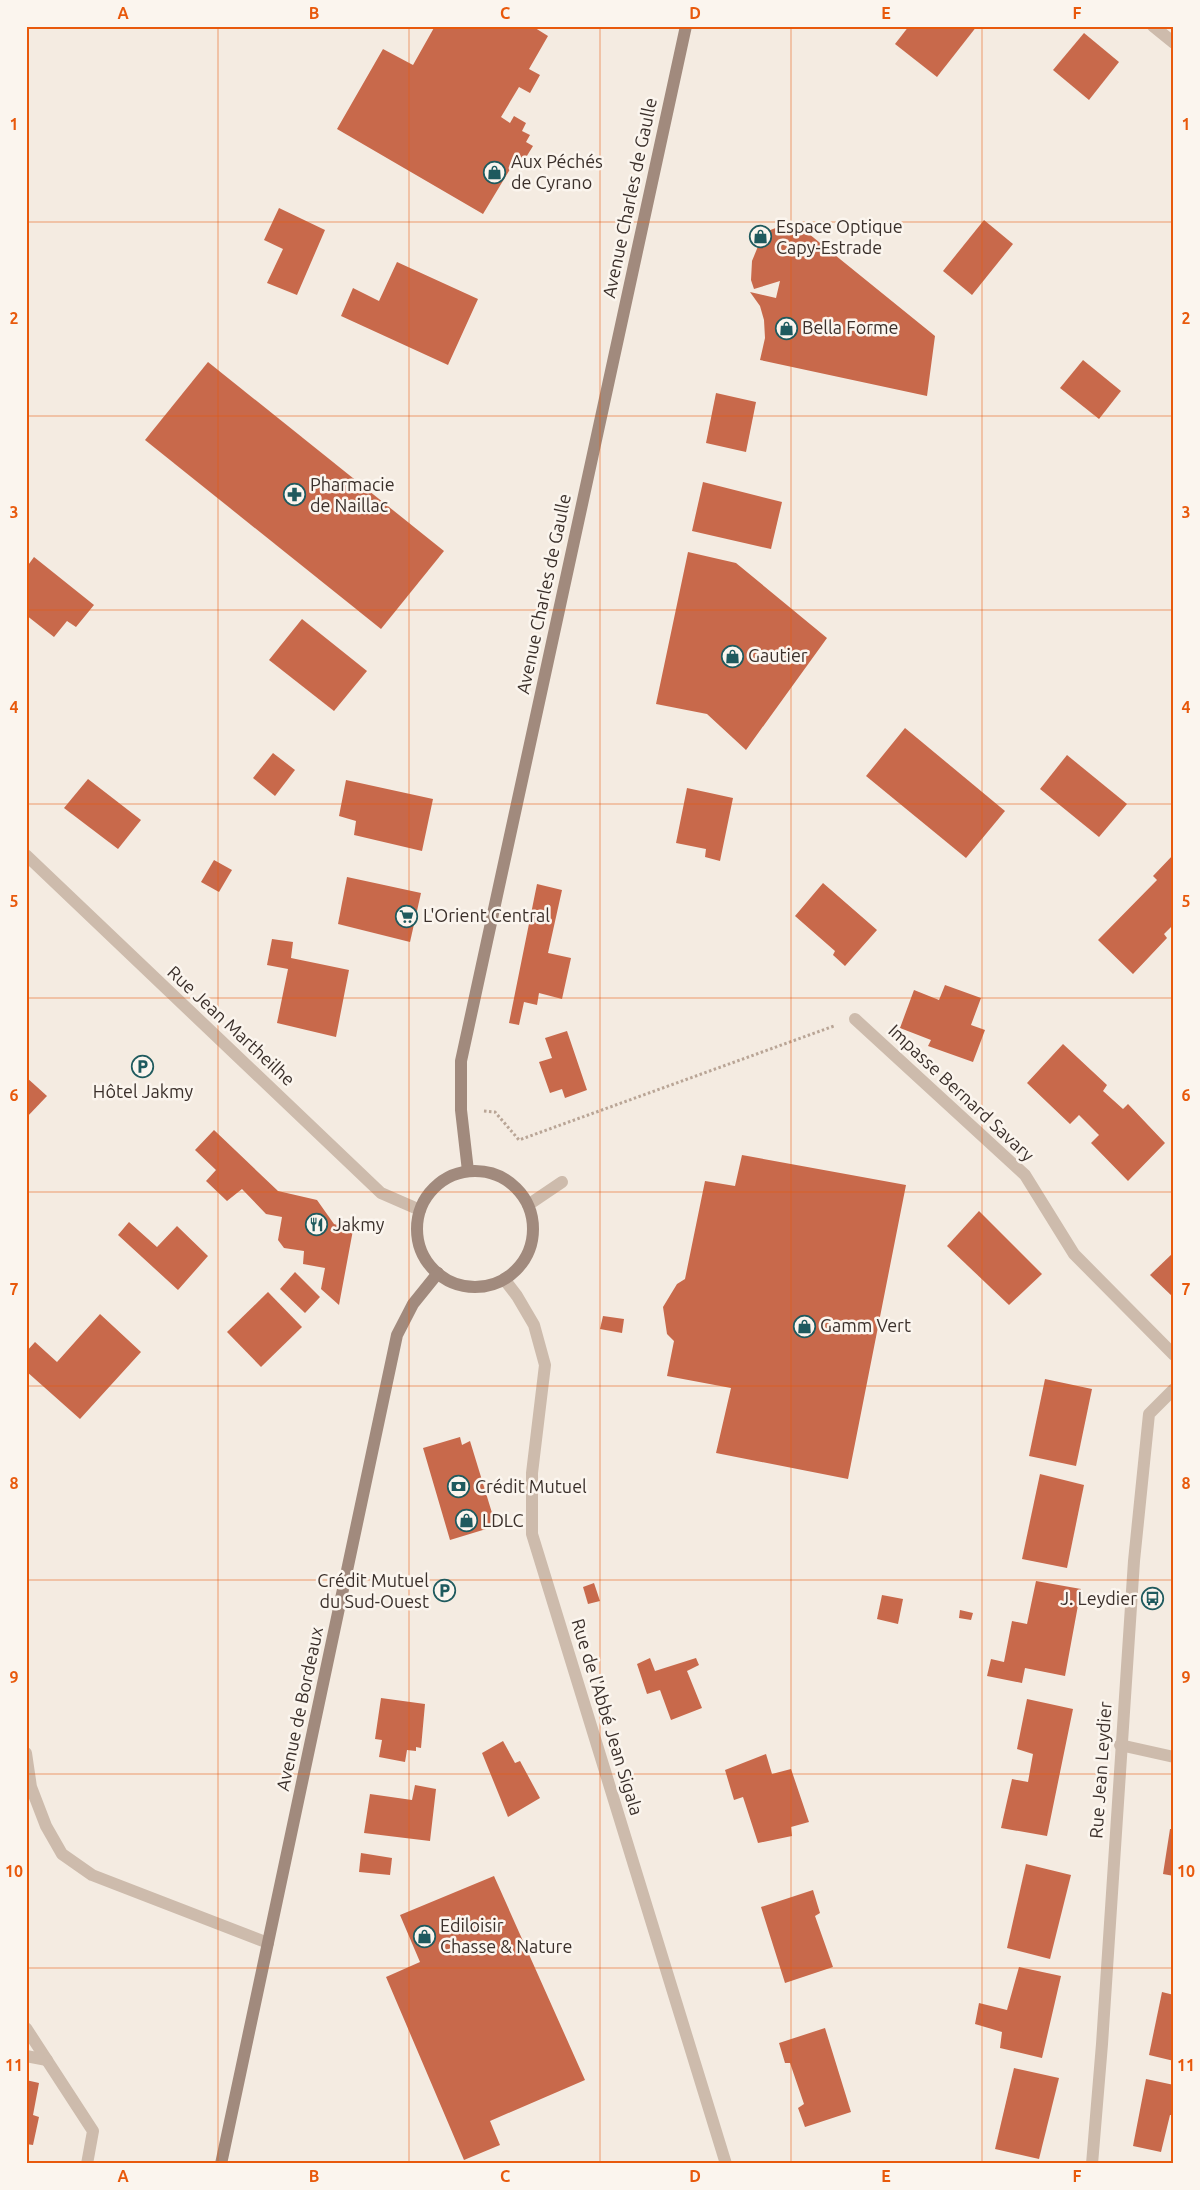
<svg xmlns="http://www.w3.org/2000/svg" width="1200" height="2190" font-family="Ubuntu,sans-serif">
  <rect width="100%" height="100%" fill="#f4ebe1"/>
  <g fill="#c8694b">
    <path d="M435 26H532L548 36 529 69 540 75 530 93 519 87 501 117 510 123 514 116 526 123 522 131 530 135 526 142 533 146 525 159 518 156 483 214 337 129 383 49 413 65Z"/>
    <path d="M909 26H977L937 77 895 44Z"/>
    <path d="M1084 33 1119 62 1089 100 1053 70Z"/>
    <path d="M279 208 325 230 297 295 267 283 283 249 264 240Z"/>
    <path d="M984 220 1013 244 972 295 943 271Z"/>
    <path d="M793 221 935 336 927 396 760 360 765 338 764 320 760 306 750 292 776 298 780 281 754 289 751 280 752 261 761 239 768 231Z"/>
    <path d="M397 262 478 299 448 365 341 316 353 288 379 301Z"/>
    <path d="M1083 360 1121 391 1099 419 1060 388Z"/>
    <path d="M208 362 444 551 381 629 145 440Z"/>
    <path d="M716 393 756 402 746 452 706 443Z"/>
    <path d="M703 482 782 502 771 549 692 531Z"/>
    <path d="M688 552 736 563 827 638 746 750 707 714 656 704Z"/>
    <path d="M34 557 94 605 76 627 67 621 54 637 26 615V568Z"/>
    <path d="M302 619 367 671 334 711 269 660Z"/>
    <path d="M905 728 1005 811 966 858 866 776Z"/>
    <path d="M273 753 295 770 275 796 253 778Z"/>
    <path d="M1067 755 1127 804 1099 837 1040 789Z"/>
    <path d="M88 779 141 820 118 849 64 808Z"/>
    <path d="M346 780 433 799 422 851 354 835 356 821 339 816Z"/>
    <path d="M687 788 733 798 720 861 705 857 706 849 676 843Z"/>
    <path d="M1174 854V924L1164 934 1167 938 1133 974 1098 940 1157 880 1153 876Z"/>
    <path d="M214 860 232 870 219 892 201 882Z"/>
    <path d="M347 877 421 893 410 942 338 924Z"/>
    <path d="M823 883 877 930 845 966 833 955 835 951 795 916Z"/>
    <path d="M537 884 562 890 548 953 571 958 562 999 539 993 537 1005 524 1002 519 1025 509 1023Z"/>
    <path d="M272 939 293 942 291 958 349 970 336 1037 277 1023 288 969 267 965Z"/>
    <path d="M945 985 981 998 971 1025 985 1030 973 1062 928 1046 931 1040 900 1028 914 990 939 1000Z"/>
    <path d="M567 1031 587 1090 565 1098 562 1089 550 1093 539 1062 552 1058 545 1038Z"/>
    <path d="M1063 1044 1107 1085 1103 1091 1123 1109 1128 1104 1165 1143 1128 1181 1091 1143 1099 1135 1079 1115 1070 1124 1027 1083Z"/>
    <path d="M26 1077 47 1096 26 1118Z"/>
    <path d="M214 1130 278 1191 317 1200 334 1224 353 1230 339 1305 321 1289 325 1268 303 1264 304 1251 284 1248 278 1240 282 1217 266 1214 242 1189 227 1201 206 1181 216 1170 195 1150Z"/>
    <path d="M742 1155 906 1185 848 1479 716 1453 731 1388 667 1376 674 1341 667 1334 663 1307 677 1284 685 1279 705 1181 735 1186Z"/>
    <path d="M979 1211 1042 1274 1009 1305 947 1246Z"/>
    <path d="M129 1222 157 1247 177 1226 208 1256 178 1290 118 1235Z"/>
    <path d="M1174 1252V1298L1150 1275Z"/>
    <path d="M295 1272 320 1297 305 1313 280 1289Z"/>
    <path d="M268 1292 302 1327 261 1367 227 1332Z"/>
    <path d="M100 1314 141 1352 80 1419 26 1371V1352L35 1342 57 1362Z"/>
    <path d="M603 1316 624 1319 622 1333 600 1329Z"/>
    <path d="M1045 1379 1092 1389 1076 1466 1029 1456Z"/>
    <path d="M460 1437 462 1445 470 1441 496 1526 450 1540 423 1448Z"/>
    <path d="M1040 1474 1084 1485 1067 1568 1022 1559Z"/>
    <path d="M1036 1581 1081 1589 1065 1676 1025 1668 1022 1683 987 1676 991 1659 1004 1662 1012 1621 1027 1624Z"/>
    <path d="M594 1583 600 1601 588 1604 583 1587Z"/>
    <path d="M882 1595 903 1599 898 1624 877 1619Z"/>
    <path d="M960 1610 973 1613 971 1620 959 1618Z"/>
    <path d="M650 1658 655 1671 696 1658 699 1665 687 1671 702 1708 671 1720 660 1690 647 1694 637 1664Z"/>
    <path d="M381 1698 425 1704 421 1748 416 1747V1751L407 1750 405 1762 379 1757 382 1740 375 1739Z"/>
    <path d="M1027 1699 1073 1709 1047 1836 1001 1828 1012 1779 1028 1782 1033 1754 1017 1749Z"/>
    <path d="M503 1741 515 1763 520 1761 540 1798 508 1817 482 1753Z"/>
    <path d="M766 1754 772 1774 791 1769 809 1822 791 1827 792 1836 758 1843 743 1797 734 1800 725 1770Z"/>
    <path d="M415 1785 436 1789 430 1841 364 1833 370 1794 412 1800Z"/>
    <path d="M1170 1829H1174V1876L1163 1874Z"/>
    <path d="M361 1853 392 1858 390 1875 359 1872Z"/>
    <path d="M1026 1864 1071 1875 1050 1959 1007 1948Z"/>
    <path d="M494 1876 585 2080 490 2121 500 2145 464 2160 386 1977 420 1962 400 1915Z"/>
    <path d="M813 1890 820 1913 815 1916 833 1967 785 1983 761 1907Z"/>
    <path d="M1019 1967 1061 1976 1042 2058 1000 2048 1002 2032 975 2024 979 2003 1007 2010Z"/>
    <path d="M1162 1992 1174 1995V2061L1149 2055Z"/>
    <path d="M825 2028 851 2112 805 2127 798 2108 804 2104 790 2063H785L779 2043Z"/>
    <path d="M1014 2068 1059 2078 1039 2159 995 2149Z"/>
    <path d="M1146 2079 1174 2085V2115H1170L1161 2152 1133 2146Z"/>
    <path d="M26 2080 39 2083 33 2115 39 2117 33 2145 26 2144Z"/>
  </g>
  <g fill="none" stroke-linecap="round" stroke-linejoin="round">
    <path stroke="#b9a596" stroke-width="3" stroke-dasharray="2.5 2.5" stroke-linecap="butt" d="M484 1111 495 1112 519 1140 834 1026"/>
    <g stroke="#cdbbac" stroke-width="12">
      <path d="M528 1205 562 1182"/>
      <path d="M26 1753 31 1787 46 1826 62 1854 92 1875 268 1943"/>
      <path d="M26 2028 93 2131 87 2164"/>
      <path d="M26 2056 47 2060"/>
    </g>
    <g stroke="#cdbbac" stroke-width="12">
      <path d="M1153 26 1174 43"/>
      <path d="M26 855 381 1193 420 1210"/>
      <path d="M855 1019 1025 1175 1074 1254 1174 1355"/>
      <path d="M504 1279 517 1296 534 1325 545 1365 532 1473V1534L726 2164"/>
      <path d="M1120 1745 1174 1757"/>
      <path d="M1092 2164 1102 2044 1134 1561 1149 1414 1174 1389"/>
    </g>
    <g stroke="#a18a7d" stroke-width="12">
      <path d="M468 1171 461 1110V1061L686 26"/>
      <circle cx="475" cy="1229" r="58"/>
      <path d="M221 2164 397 1335 413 1304 438 1273"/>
    </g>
  </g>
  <path fill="none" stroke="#e8590c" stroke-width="1" stroke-opacity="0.55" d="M218 26V2164M409 26V2164M600 26V2164M791 26V2164M982 26V2164M26 222H1174M26 416H1174M26 610H1174M26 804H1174M26 998H1174M26 1192H1174M26 1386H1174M26 1580H1174M26 1774H1174M26 1968H1174"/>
  <defs>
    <symbol id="shop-ring" viewBox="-11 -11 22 22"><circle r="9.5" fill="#fbf5ee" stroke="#1f5a5e" stroke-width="1.5"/><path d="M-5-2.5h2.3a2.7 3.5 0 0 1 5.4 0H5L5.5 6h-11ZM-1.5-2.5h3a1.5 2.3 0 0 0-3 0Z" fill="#1f5a5e"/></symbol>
    <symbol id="pharmacy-ring" viewBox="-11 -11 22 22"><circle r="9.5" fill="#fbf5ee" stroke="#1f5a5e" stroke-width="1.5"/><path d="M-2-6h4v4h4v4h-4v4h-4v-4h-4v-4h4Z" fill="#1f5a5e"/></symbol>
    <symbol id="supermarket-ring" viewBox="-11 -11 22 22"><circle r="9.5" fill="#fbf5ee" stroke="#1f5a5e" stroke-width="1.5"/><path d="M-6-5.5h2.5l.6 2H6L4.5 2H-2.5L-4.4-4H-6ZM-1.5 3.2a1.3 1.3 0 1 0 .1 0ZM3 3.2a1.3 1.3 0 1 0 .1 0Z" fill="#1f5a5e"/></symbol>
    <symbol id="parking-ring" viewBox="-11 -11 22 22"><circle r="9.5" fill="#fbf5ee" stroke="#1f5a5e" stroke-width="1.5"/><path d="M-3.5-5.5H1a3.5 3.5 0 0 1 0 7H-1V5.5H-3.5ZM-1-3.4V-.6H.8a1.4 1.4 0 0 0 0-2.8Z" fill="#1f5a5e"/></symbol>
    <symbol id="restaurant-ring" viewBox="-11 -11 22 22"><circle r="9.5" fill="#fbf5ee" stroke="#1f5a5e" stroke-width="1.5"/><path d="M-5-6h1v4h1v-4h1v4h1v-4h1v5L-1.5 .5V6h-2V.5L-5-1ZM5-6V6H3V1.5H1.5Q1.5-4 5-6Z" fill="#1f5a5e"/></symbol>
    <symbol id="bank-ring" viewBox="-11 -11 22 22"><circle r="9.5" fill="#fbf5ee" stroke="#1f5a5e" stroke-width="1.5"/><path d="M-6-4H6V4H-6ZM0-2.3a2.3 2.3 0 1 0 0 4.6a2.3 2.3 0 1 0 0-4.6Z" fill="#1f5a5e"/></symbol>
    <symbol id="bus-ring" viewBox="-11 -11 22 22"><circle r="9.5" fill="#fbf5ee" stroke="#1f5a5e" stroke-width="1.5"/><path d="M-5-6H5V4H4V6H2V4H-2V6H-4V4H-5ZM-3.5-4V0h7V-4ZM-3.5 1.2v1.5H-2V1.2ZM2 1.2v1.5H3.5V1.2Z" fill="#1f5a5e"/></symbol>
  </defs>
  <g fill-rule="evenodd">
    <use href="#shop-ring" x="482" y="160" width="25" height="25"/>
    <use href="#shop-ring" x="748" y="224" width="25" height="25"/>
    <use href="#shop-ring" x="774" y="316" width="25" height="25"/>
    <use href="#pharmacy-ring" x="282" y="482" width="25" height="25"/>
    <use href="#shop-ring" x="720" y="644" width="25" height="25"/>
    <use href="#supermarket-ring" x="394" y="904" width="25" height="25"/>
    <use href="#parking-ring" x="130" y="1054" width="25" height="25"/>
    <use href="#restaurant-ring" x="304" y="1212" width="25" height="25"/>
    <use href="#shop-ring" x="792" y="1314" width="25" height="25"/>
    <use href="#bank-ring" x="446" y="1474" width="25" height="25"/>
    <use href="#shop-ring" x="454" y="1508" width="25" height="25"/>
    <use href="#parking-ring" x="432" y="1578" width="25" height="25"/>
    <use href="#bus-ring" x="1140" y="1586" width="25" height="25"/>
    <use href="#shop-ring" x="412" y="1924" width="25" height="25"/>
  </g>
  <g text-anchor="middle" stroke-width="5" stroke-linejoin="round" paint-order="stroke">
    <g font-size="18" fill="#3b302b" stroke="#fbf5ee" text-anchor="start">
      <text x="511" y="168">Aux Péchés<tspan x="511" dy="21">de Cyrano</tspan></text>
      <text x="776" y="233">Espace Optique<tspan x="776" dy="21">Capy-Estrade</tspan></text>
      <text x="802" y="334">Bella Forme</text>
      <text x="310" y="491">Pharmacie<tspan x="310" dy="21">de Naillac</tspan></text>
      <text x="748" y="662">Gautier</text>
      <text x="423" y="922">L'Orient Central</text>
      <text x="143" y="1098" text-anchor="middle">Hôtel Jakmy</text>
      <text x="333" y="1231">Jakmy</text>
      <text x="820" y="1332">Gamm Vert</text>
      <text x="475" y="1493">Crédit Mutuel</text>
      <text x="482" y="1527">LDLC</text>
      <text x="429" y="1587" text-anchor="end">Crédit Mutuel<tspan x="429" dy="21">du Sud-Ouest</tspan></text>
      <text x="1137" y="1605" text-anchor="end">J. Leydier</text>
      <text x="440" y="1932">Ediloisir<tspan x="440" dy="21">Chasse &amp; Nature</tspan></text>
    </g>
    <g font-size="18" fill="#3b302b" stroke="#fbf5ee">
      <text transform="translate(630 198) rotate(-78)" y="6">Avenue Charles de Gaulle</text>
      <text transform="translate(544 594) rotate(-78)" y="6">Avenue Charles de Gaulle</text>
      <text transform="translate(231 1026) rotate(43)" y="6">Rue Jean Martheilhe</text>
      <text transform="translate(961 1093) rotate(43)" y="6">Impasse Bernard Savary</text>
      <text transform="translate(300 1709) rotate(-78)" y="6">Avenue de Bordeaux</text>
      <text transform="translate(607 1717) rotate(73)" y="6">Rue de l'Abbé Jean Sigala</text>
      <text transform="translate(1101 1770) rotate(-86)" y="6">Rue Jean Leydier</text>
    </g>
  </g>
  <rect width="1200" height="2190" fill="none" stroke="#fbf5ee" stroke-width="55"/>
  <rect x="28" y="28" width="1144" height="2134" fill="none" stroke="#e8590c" stroke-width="2"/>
  <g font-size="16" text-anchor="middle" font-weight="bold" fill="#e8590c">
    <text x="123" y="19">A</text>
    <text x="314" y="19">B</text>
    <text x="505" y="19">C</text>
    <text x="695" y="19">D</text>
    <text x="886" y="19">E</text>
    <text x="1077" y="19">F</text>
    <text x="14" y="130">1</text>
    <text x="1186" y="130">1</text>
    <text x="14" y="324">2</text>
    <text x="1186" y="324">2</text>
    <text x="14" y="518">3</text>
    <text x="1186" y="518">3</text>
    <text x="14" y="713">4</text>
    <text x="1186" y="713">4</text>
    <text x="14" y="907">5</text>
    <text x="1186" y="907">5</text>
    <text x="14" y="1101">6</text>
    <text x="1186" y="1101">6</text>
    <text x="14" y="1295">7</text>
    <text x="1186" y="1295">7</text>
    <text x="14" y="1489">8</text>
    <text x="1186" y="1489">8</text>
    <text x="14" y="1683">9</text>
    <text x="1186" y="1683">9</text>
    <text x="14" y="1877">10</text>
    <text x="1186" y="1877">10</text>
    <text x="14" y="2071">11</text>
    <text x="1186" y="2071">11</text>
    <text x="123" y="2182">A</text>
    <text x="314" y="2182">B</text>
    <text x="505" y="2182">C</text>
    <text x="695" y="2182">D</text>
    <text x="886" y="2182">E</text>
    <text x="1077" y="2182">F</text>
  </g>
</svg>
